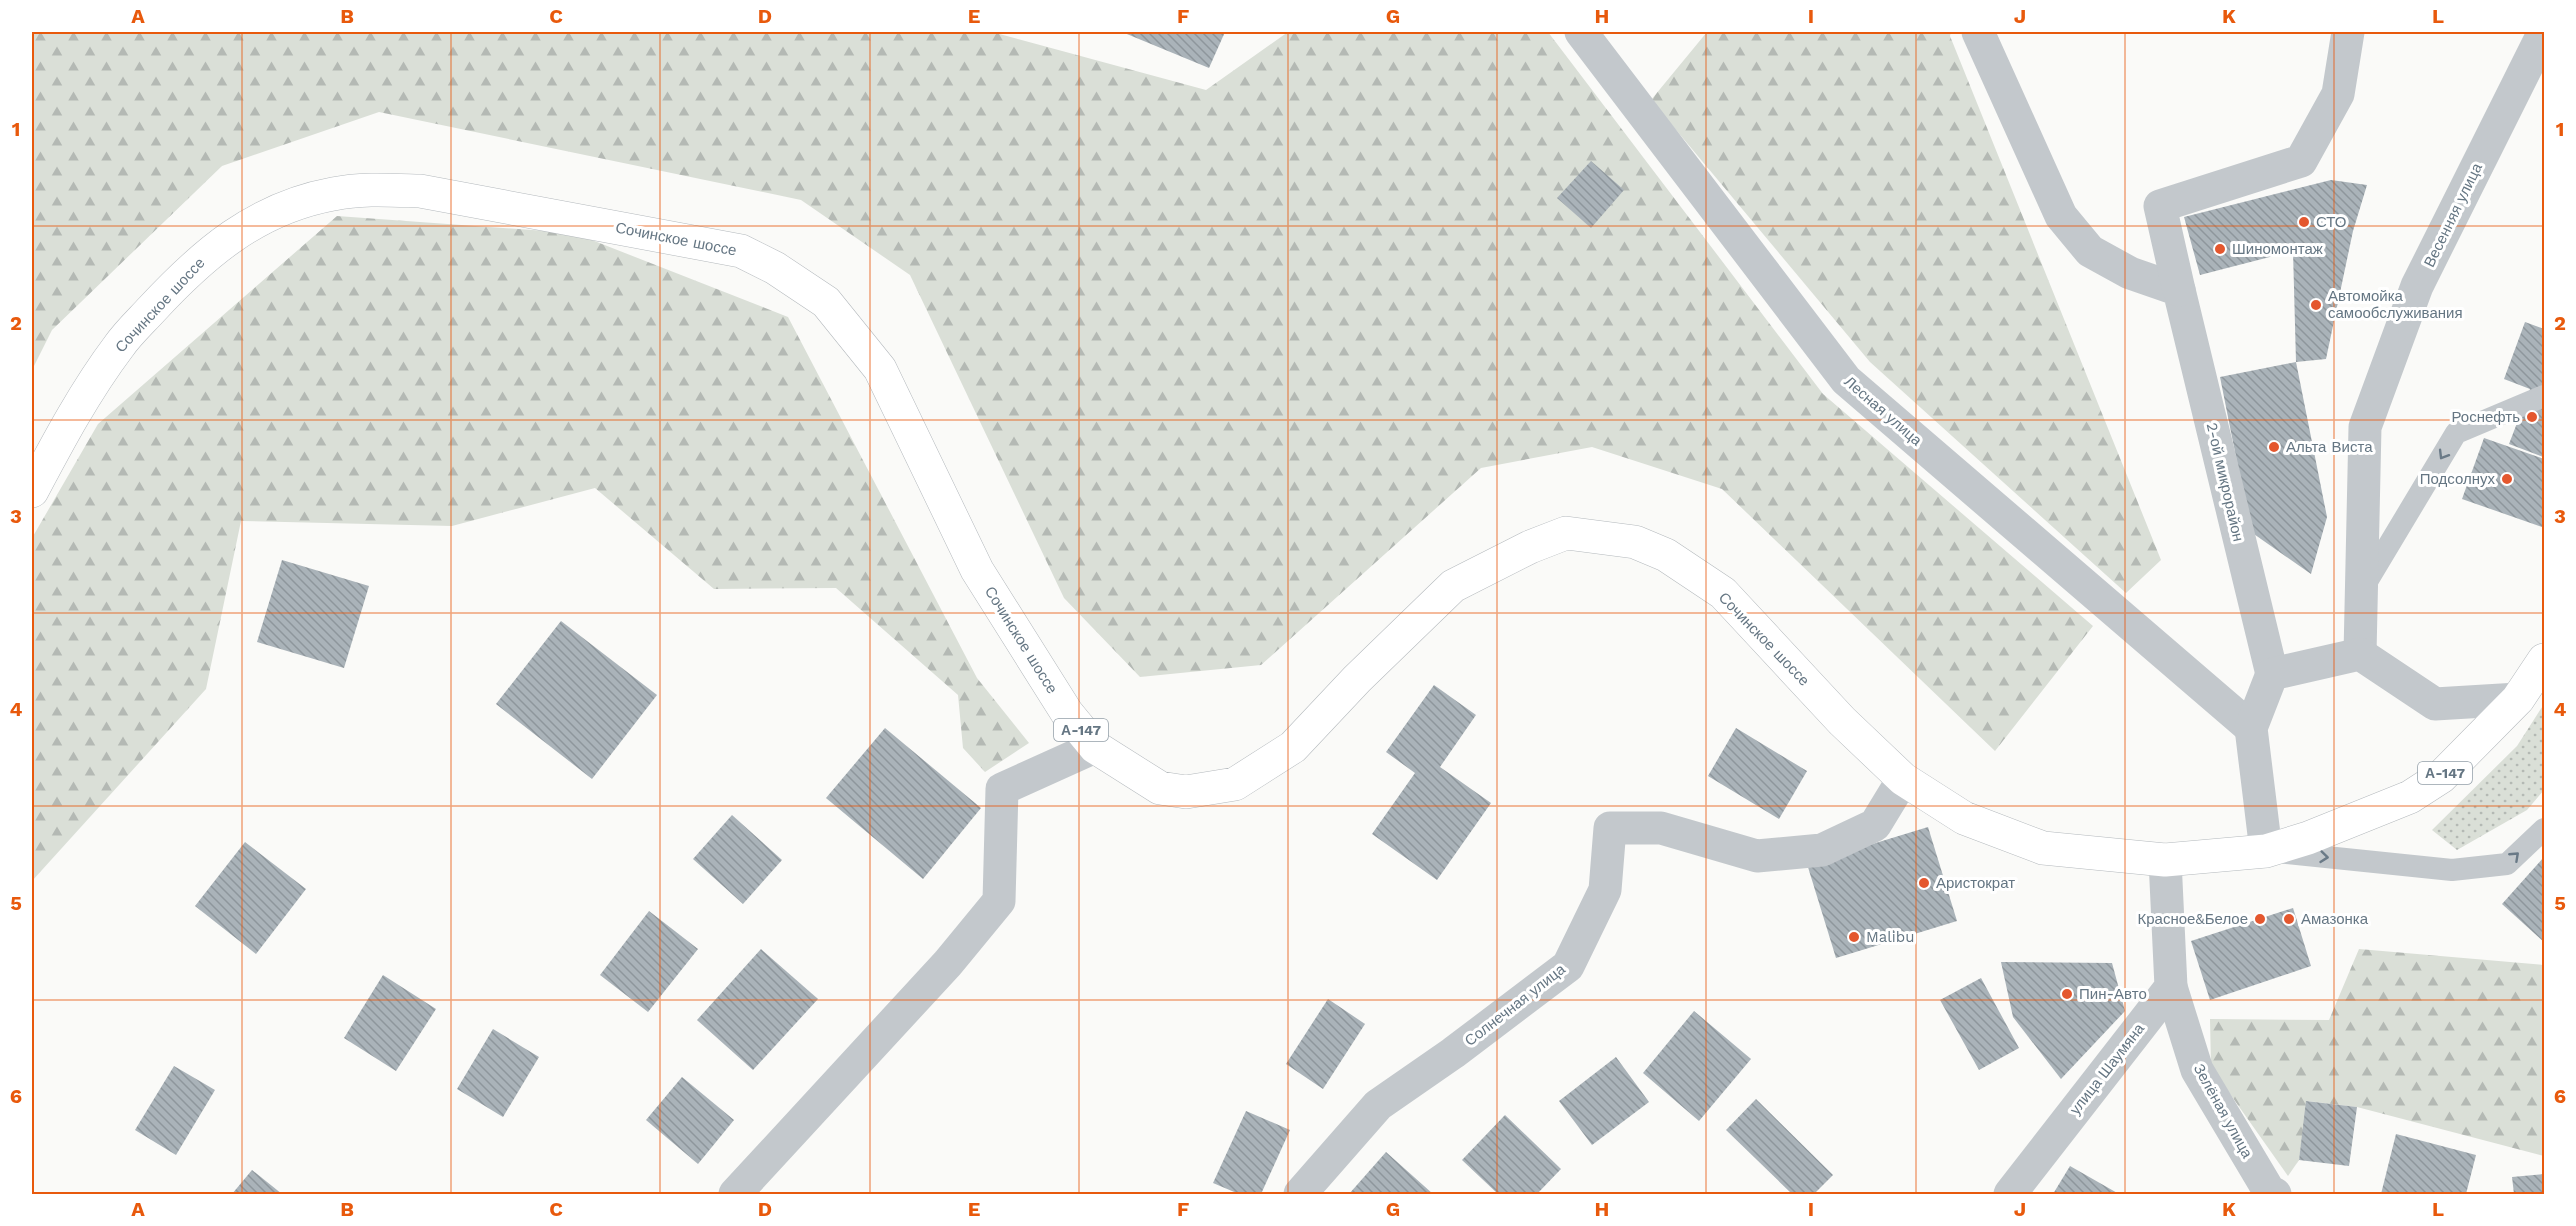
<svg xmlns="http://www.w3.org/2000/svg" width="2576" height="1226" font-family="'Work Sans',sans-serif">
  <defs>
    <pattern id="grass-dots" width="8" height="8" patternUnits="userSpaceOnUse" patternTransform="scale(1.5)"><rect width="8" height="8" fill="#dadfd7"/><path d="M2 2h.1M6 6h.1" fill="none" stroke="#b4b9b4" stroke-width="1.8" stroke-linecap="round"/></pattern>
    <pattern id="forest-firs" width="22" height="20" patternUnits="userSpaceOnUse" patternTransform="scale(1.5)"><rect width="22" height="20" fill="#dadfd7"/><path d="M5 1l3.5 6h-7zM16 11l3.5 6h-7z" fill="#b4b9b4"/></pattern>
    <pattern id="building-back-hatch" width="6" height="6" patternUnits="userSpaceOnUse" patternTransform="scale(1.5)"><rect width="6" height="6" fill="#aab3b9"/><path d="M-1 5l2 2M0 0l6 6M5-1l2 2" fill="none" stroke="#8e969c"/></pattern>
  </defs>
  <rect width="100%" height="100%" fill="#fafaf8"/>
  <path fill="url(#grass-dots)" d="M2544 704V790L2527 810 2457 850 2432 830 2517 746Z"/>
  <g fill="url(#forest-firs)">
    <path d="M32 32H992L1206 90 1288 32H1548L1823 394 2093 626 1995 751 1722 489 1592 447 1481 468 1261 665 1140 677 1064 598 910 275 801 200 379 112 222 166 52 330 32 370Z"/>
    <path d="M1707 32H1951L1950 36 2161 560 2126 593 1870 362 1651 100Z"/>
    <path d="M337 216 574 233 788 317 977 678 1029 743 985 772 963 748 958 695 836 588 714 589 595 488 452 526 241 521 206 689 32 881V538L98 424Z"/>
    <path d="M2359 949 2544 965V1156L2357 1107 2307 1101 2299 1160 2288 1176 2211 1067 2210 1019 2329 1020Z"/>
  </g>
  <g fill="url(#building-back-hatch)">
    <path d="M1122 32H1225L1209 68Z"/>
    <path d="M1591 161 1624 190 1591 228 1557 198Z"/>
    <path d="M2331 180 2367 185 2353 231 2326 359 2296 362 2293 251 2200 275 2184 217Z"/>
    <path d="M2525 322 2544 329 2543 457 2509 444 2530 389 2504 379Z"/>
    <path d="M2296 362 2327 517 2311 574 2251 532 2220 377Z"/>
    <path d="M2484 438 2544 459V519L2542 527 2462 499Z"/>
    <path d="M282 560 369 586 344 668 257 642Z"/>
    <path d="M561 621 657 695 592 779 496 704Z"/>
    <path d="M1434 685 1476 715 1440 767 1491 803 1437 880 1372 834 1415 773 1386 752Z"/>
    <path d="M885 728 981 808 923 879 826 798Z"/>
    <path d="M1736 728 1807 771 1779 819 1708 776Z"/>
    <path d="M732 815 782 860 743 904 693 859Z"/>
    <path d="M1928 827 1957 921 1836 958 1807 864Z"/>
    <path d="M245 842 306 889 256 954 195 906Z"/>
    <path d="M2544 857V942L2502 904Z"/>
    <path d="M2293 908 2311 966 2210 1000 2191 941Z"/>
    <path d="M649 911 698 949 648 1012 600 975Z"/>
    <path d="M761 949 818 999 753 1070 697 1020Z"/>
    <path d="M2001 962 2112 963 2125 1011 2061 1079 2013 1017Z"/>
    <path d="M383 975 436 1009 396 1071 344 1038Z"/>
    <path d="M1981 978 2019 1048 1979 1070 1940 1000Z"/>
    <path d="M1328 999 1365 1024 1323 1089 1286 1064Z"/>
    <path d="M1694 1011 1751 1059 1699 1121 1643 1073Z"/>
    <path d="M493 1029 539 1057 503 1117 457 1089Z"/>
    <path d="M1616 1057 1649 1102 1592 1145 1559 1101Z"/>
    <path d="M174 1066 215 1090 176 1155 135 1130Z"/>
    <path d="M682 1077 734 1120 698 1164 646 1120Z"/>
    <path d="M1756 1099 1833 1175 1814 1194H1792L1726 1130Z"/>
    <path d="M2306 1101 2357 1107 2349 1166 2299 1160Z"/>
    <path d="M1246 1111 1290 1130 1261 1194H1239L1213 1183Z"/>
    <path d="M1505 1115 1561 1169 1537 1194H1498L1462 1160Z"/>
    <path d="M2396 1134 2476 1155 2466 1194H2381Z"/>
    <path d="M1386 1152 1433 1194H1349Z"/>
    <path d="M2070 1166 2119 1194H2053Z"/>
    <path d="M252 1170 282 1194H232Z"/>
    <path d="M2544 1174V1194H2514L2512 1177Z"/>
  </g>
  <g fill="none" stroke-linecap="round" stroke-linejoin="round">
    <defs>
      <path id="highway" d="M32 491C58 442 85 391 119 346 128 333 141 321 152 309 203 254 256 208 333 194 362 188 390 190 420 191L741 251 775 268 826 302 880 369 977 570 1067 713 1095 747 1160 788 1186 792 1235 784 1293 747 1357 679 1453 586 1530 547 1566 533 1635 542 1666 555 1723 593 1842 721 1903 779 1964 818 2043 848 2165 860 2266 851 2308 838 2410 797 2441 777 2518 699 2544 660"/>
    </defs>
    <use href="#highway" stroke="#b4b9bd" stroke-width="34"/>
    <g stroke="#c3c8cc" stroke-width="22">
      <path d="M2363 588 2456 433 2544 396"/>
      <path d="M2277 852 2452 870 2507 864 2544 829"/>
    </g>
    <g stroke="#c3c8cc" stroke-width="33">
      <path d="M1581 32 1846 380 2251 728"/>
      <path d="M1978 32 2061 216 2090 251 2130 273 2179 290 2272 674"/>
      <path d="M2179 290 2160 206 2301 161 2338 94 2348 32"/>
      <path d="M2360 654 2365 427 2417 286 2544 32"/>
      <path d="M2266 851 2251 728 2272 674 2360 654 2435 704 2518 699"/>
      <path d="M2171 987 2197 1070 2269 1191 2275 1194"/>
      <path d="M735 1194 948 963 999 901 1002 789 1095 747"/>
      <path d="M1300 1194 1378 1105 1453 1053 1568 966 1605 890 1610 828H1661L1757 856 1822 850 1875 825 1903 779"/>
      <path d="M2010 1194 2171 987 2165 860"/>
    </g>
    <use href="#highway" stroke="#fff" stroke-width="33"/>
  </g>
  <defs><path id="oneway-chevron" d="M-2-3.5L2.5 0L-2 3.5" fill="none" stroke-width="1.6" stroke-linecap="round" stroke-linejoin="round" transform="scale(1.5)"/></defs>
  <g stroke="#6a7a87">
    <use href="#oneway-chevron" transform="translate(2443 455) rotate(121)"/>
    <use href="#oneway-chevron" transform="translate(2515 856) rotate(-43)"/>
    <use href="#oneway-chevron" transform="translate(2324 857) rotate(6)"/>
  </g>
  <path fill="none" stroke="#e8590c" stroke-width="1.5" stroke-opacity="0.55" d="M242 32V1194M451 32V1194M660 32V1194M870 32V1194M1079 32V1194M1288 32V1194M1497 32V1194M1706 32V1194M1916 32V1194M2125 32V1194M2334 32V1194M32 226H2544M32 420H2544M32 613H2544M32 806H2544M32 1000H2544"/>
  <g fill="#e4572e" stroke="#fff" stroke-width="2">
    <circle cx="2304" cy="222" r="6"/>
    <circle cx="2220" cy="249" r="6"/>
    <circle cx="2316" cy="305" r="6"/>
    <circle cx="2532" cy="417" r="6"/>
    <circle cx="2274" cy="447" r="6"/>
    <circle cx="2507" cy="479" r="6"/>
    <circle cx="1924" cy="883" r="6"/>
    <circle cx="2260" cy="919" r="6"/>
    <circle cx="2289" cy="919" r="6"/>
    <circle cx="1854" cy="937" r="6"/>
    <circle cx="2067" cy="994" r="6"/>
  </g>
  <g text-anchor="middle" stroke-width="6" stroke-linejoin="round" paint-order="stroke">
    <g fill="#fff" stroke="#939fa8" stroke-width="1.5">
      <rect x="1054" y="719" width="54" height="22" rx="4.5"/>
      <rect x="2418" y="762" width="54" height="22" rx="4.5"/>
    </g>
    <g font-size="14" font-weight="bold" fill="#657683">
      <text x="1081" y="735">А-147</text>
      <text x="2445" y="778">А-147</text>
    </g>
    <g font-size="15" fill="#657683" stroke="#fff">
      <text transform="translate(2453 215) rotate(-64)" y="5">Весенняя улица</text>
      <text transform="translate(676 239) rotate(11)" y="5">Сочинское шоссе</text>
      <text transform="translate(160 305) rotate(-47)" y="5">Сочинское шоссе</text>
      <text transform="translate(1883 411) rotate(41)" y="5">Лесная улица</text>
      <text transform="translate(2225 482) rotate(77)" y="5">2-ой микрорайон</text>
      <text transform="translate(1764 639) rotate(46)" y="5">Сочинское шоссе</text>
      <text transform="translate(1021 640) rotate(58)" y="5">Сочинское шоссе</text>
      <text transform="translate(1515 1005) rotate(-38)" y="5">Солнечная улица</text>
      <text transform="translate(2107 1069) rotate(-52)" y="5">улица Шаумяна</text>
      <text transform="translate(2223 1111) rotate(61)" y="5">Зелёная улица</text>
    </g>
    <g font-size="15" fill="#657683" stroke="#fff" text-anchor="start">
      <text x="2316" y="227">СТО</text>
      <text x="2232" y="254">Шиномонтаж</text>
      <text x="2328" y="301">Автомойка<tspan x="2328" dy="17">самообслуживания</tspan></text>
      <text x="2520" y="422" text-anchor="end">Роснефть</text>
      <text x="2286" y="452">Альта Виста</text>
      <text x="2495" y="484" text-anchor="end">Подсолнух</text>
      <text x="1936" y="888">Аристократ</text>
      <text x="2248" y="924" text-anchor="end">Красное&amp;Белое</text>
      <text x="2301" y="924">Амазонка</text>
      <text x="1866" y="942">Malibu</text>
      <text x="2079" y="999">Пин-Авто</text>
    </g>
  </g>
  <rect width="2576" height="1226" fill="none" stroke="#ffffff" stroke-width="66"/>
  <rect x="33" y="33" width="2510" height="1160" fill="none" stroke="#e8590c" stroke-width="2"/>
  <g font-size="20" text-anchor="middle" font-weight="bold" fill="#e8590c">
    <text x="138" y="23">A</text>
    <text x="347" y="23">B</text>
    <text x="556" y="23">C</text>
    <text x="765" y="23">D</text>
    <text x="974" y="23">E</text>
    <text x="1183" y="23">F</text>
    <text x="1393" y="23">G</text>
    <text x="1602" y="23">H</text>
    <text x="1811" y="23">I</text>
    <text x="2020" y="23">J</text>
    <text x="2229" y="23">K</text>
    <text x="2438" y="23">L</text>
    <text x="16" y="136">1</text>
    <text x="2560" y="136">1</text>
    <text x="16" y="330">2</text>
    <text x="2560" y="330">2</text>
    <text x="16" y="523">3</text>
    <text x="2560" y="523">3</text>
    <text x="16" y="716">4</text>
    <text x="2560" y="716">4</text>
    <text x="16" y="910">5</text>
    <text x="2560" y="910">5</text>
    <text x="16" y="1103">6</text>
    <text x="2560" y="1103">6</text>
    <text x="138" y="1216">A</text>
    <text x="347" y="1216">B</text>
    <text x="556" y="1216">C</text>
    <text x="765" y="1216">D</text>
    <text x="974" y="1216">E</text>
    <text x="1183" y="1216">F</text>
    <text x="1393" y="1216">G</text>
    <text x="1602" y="1216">H</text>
    <text x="1811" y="1216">I</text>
    <text x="2020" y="1216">J</text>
    <text x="2229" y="1216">K</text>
    <text x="2438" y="1216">L</text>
  </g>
</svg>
